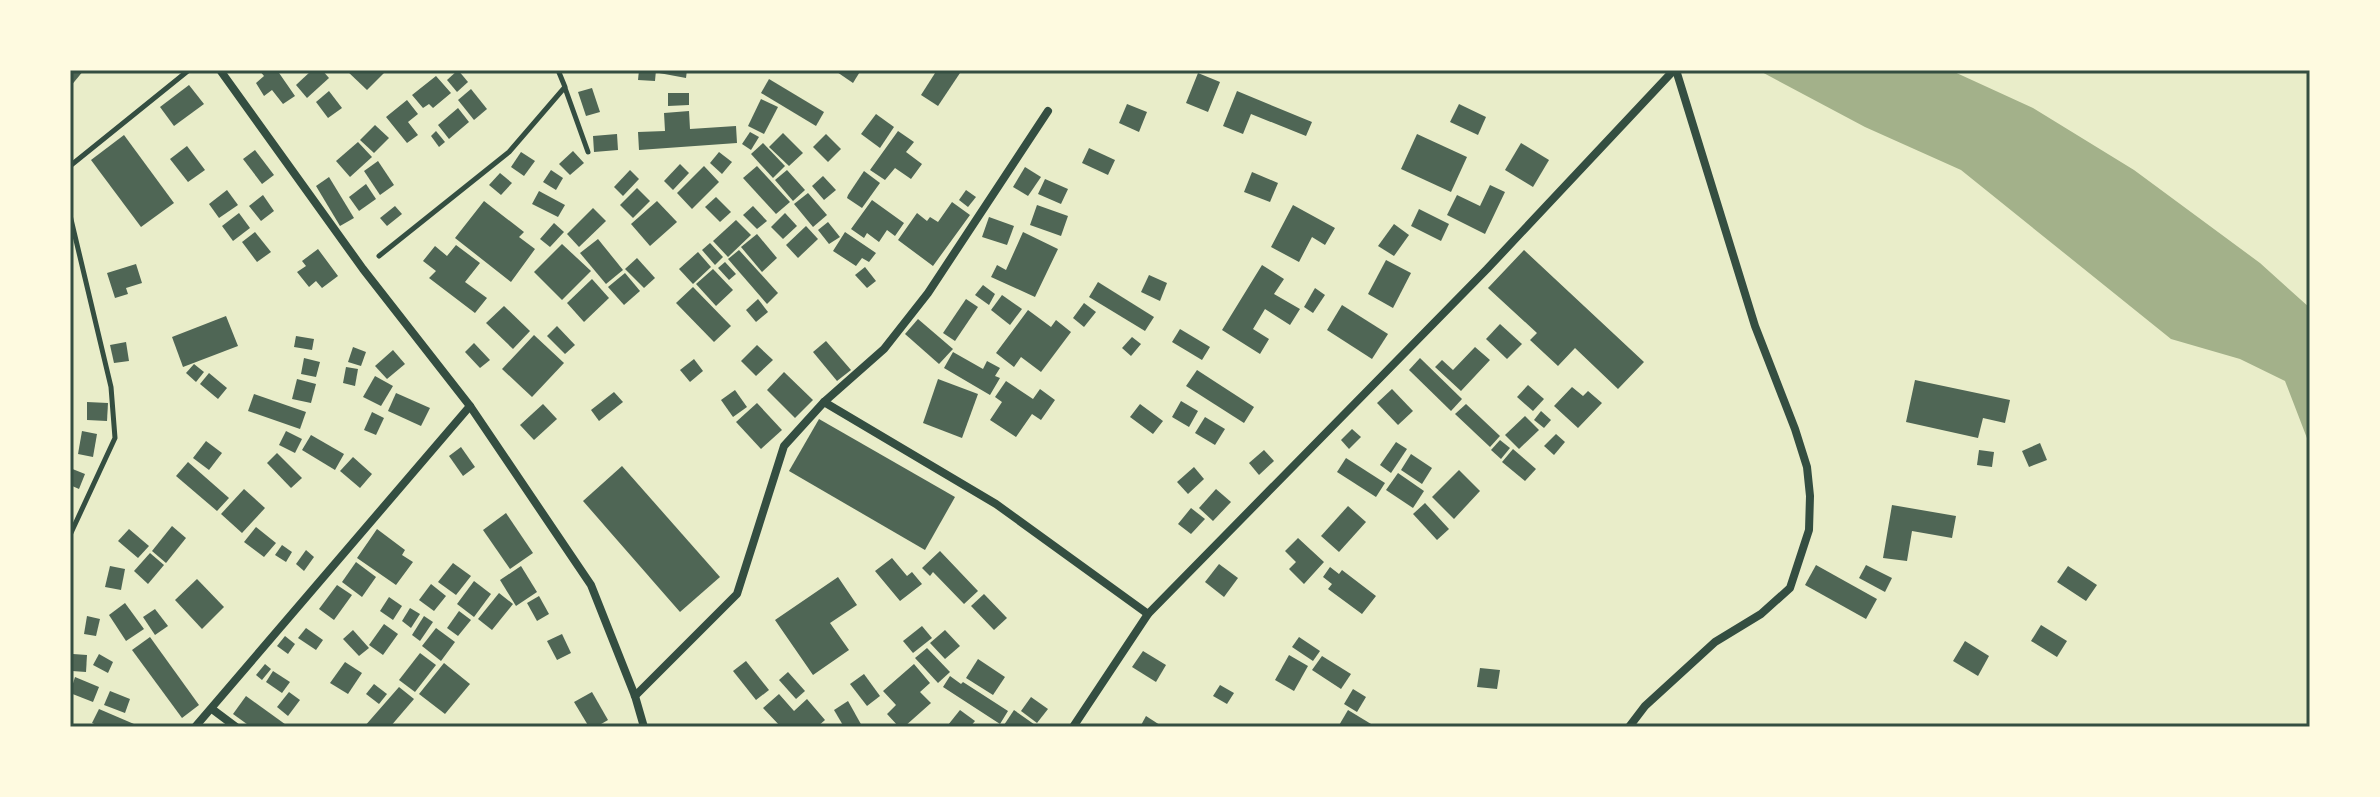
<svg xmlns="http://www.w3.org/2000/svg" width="2380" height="797" font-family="'Open Sans',sans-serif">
  <rect width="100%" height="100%" fill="#e9edc9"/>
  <path fill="#a3b18a" d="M1758 70H1950L2033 108 2134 170 2260 263 2310 308V446L2285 381 2240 359 2171 339 1961 170 1865 127Z"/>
  <g fill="#4f6655">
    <path d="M70 70H84L70 87Z"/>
    <path d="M259 70H277L295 96 283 104 272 90 264 96 256 83 264 76Z"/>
    <path d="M312 70H322L329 78 307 98 296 85Z"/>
    <path d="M346 70H387L367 90Z"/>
    <path d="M458 70 468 82 457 92 447 80Z"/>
    <path d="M639 70H656L655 81 638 80Z"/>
    <path d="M659 70H687L686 78 659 73Z"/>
    <path d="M834 70H861L853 83Z"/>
    <path d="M937 70H962L938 106 921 95Z"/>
    <path d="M1198 73 1220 82 1208 112 1186 103Z"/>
    <path d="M436 76 451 93 433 108 429 104 423 108 412 95Z"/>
    <path d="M769 79 824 112 816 126 761 93Z"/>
    <path d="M189 85 204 104 174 126 160 107Z"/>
    <path d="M592 88 600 112 586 116 578 92Z"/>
    <path d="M471 89 487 109 474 120 458 100Z"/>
    <path d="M329 91 342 108 328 118 316 102Z"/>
    <path d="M1237 91 1312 122 1306 136 1251 114 1243 134 1223 126Z"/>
    <path d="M668 93H689V105L668 106Z"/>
    <path d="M761 99 778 107 764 134 748 126Z"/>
    <path d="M407 100 418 114 408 122 418 135 407 143 386 117Z"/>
    <path d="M1127 104 1147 112 1139 132 1119 123Z"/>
    <path d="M1459 104 1486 117 1478 135 1450 122Z"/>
    <path d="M458 108 469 122 449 139 438 125Z"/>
    <path d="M689 111 690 129 736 126 737 143 639 150 638 132 665 131 664 113Z"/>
    <path d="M876 114 894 127 880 148 861 134Z"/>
    <path d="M375 125 389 138 374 153 360 140Z"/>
    <path d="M436 131 445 142 439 147 431 136Z"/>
    <path d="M898 131 914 142 906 152 922 164 911 179 895 168 885 180 870 170Z"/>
    <path d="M750 132 759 137 751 150 742 144Z"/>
    <path d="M783 133 803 153 789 166 769 147Z"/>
    <path d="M617 134 618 150 594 152 593 136Z"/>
    <path d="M826 134 841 149 828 162 813 147Z"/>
    <path d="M1417 134 1467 157 1451 192 1401 169Z"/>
    <path d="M124 135 174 203 141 227 91 160Z"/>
    <path d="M358 142 372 157 350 177 336 161Z"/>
    <path d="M763 143 785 166 773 178 751 154Z"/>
    <path d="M1521 143 1549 160 1533 187 1505 170Z"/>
    <path d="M187 146 205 170 188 182 170 159Z"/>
    <path d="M1089 148 1115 160 1108 175 1082 163Z"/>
    <path d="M255 150 274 175 262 184 243 159Z"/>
    <path d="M573 151 584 163 570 175 559 164Z"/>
    <path d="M521 152 535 161 524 176 511 167Z"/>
    <path d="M719 152 732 162 722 174 710 163Z"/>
    <path d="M378 161 394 185 380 195 364 171Z"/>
    <path d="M680 164 689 173 673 190 664 181Z"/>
    <path d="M704 166 719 182 692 209 677 193Z"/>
    <path d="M757 166 790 202 776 214 743 178Z"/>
    <path d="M1025 167 1041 177 1028 196 1013 187Z"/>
    <path d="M551 170 563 178 556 190 543 182Z"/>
    <path d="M630 170 639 179 623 196 614 187Z"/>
    <path d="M787 170 805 190 793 201 775 180Z"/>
    <path d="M864 171 880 183 862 208 847 198 848 195Z"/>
    <path d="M1252 172 1278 183 1270 202 1244 192Z"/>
    <path d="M500 173 512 183 501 195 489 185Z"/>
    <path d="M823 176 836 190 824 200 812 186Z"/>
    <path d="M329 177 354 218 340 226 316 186Z"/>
    <path d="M1045 179 1068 189 1061 204 1038 194Z"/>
    <path d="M366 184 376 199 359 211 349 197Z"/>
    <path d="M1490 185 1505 192 1485 234 1447 215 1457 195 1480 206Z"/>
    <path d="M637 188 650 201 633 218 620 205Z"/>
    <path d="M227 190 238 205 219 218 209 204Z"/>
    <path d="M966 190 976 197 968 207 959 200Z"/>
    <path d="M539 191 565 205 558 217 532 204Z"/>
    <path d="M808 193 827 215 813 227 794 204Z"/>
    <path d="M263 195 274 211 261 221 249 206Z"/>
    <path d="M716 197 731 212 720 222 705 207Z"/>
    <path d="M872 200 904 223 895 236 887 230 879 242 867 233 864 238 851 229Z"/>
    <path d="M484 201 524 232 519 237 535 249 511 282 455 238Z"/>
    <path d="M657 201 677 222 650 246 631 224Z"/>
    <path d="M952 202 970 215 933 266 898 240 917 213 927 221 930 217 938 222Z"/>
    <path d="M1037 205 1068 216 1061 236 1030 225Z"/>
    <path d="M1293 205 1335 228 1325 245 1312 237 1299 262 1271 247Z"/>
    <path d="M395 206 402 214 387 226 380 218Z"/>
    <path d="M753 206 767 221 757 229 743 215Z"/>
    <path d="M593 208 606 221 579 247 567 234Z"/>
    <path d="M1419 209 1449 224 1441 241 1411 226Z"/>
    <path d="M239 213 250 228 233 241 222 226Z"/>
    <path d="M785 213 797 226 783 239 771 227Z"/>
    <path d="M989 217 1014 226 1007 245 982 237Z"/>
    <path d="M736 220 751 235 728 257 713 241Z"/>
    <path d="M828 222 840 237 829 244 818 230Z"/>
    <path d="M554 223 564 232 550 247 540 239Z"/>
    <path d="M1394 224 1409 235 1394 256 1378 246Z"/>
    <path d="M806 226 818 239 798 258 786 245Z"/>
    <path d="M255 232 271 252 257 262 242 242Z"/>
    <path d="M845 232 876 253 869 262 862 258 856 266 833 251Z"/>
    <path d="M1023 232 1058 249 1035 297 991 277 997 265 1006 270Z"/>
    <path d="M757 234 777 258 762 272 741 247Z"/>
    <path d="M598 239 623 270 606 284 580 253Z"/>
    <path d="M710 243 723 257 715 265 702 250Z"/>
    <path d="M562 244 591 271 562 300 534 272Z"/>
    <path d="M456 245 480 263 465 282 487 298 475 313 429 278 436 271 423 261 435 246 447 256Z"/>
    <path d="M318 249 338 276 322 288 316 281 309 287 297 272 306 266 302 261Z"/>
    <path d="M739 250 778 293 767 304 728 259Z"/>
    <path d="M1524 250 1644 362 1618 389 1575 348 1558 366 1530 340 1537 333 1488 288Z"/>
    <path d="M698 252 711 267 693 284 679 269Z"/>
    <path d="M637 258 655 278 644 288 625 269Z"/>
    <path d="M1386 260 1411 273 1393 308 1368 294Z"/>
    <path d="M725 262 736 274 729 280 718 268Z"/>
    <path d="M136 264 142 283 126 288 128 294 115 298 107 273Z"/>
    <path d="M1262 265 1284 279 1274 294 1300 309 1290 325 1265 309 1253 329 1269 339 1260 354 1222 330Z"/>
    <path d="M865 267 876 281 867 288 855 275Z"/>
    <path d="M713 269 733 290 716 306 696 284Z"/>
    <path d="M625 273 640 291 624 305 608 287Z"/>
    <path d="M1149 275 1167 283 1160 301 1141 292Z"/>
    <path d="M592 279 609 298 584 322 567 303Z"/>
    <path d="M1098 282 1154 317 1145 331 1089 297Z"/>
    <path d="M983 285 995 294 989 305 975 295Z"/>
    <path d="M693 287 731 326 714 342 676 303Z"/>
    <path d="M1315 288 1325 295 1313 313 1304 307Z"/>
    <path d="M1002 295 1022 309 1010 325 991 310Z"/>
    <path d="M758 299 768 312 756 322 746 310Z"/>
    <path d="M966 299 978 307 955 341 943 333Z"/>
    <path d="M1084 303 1096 312 1084 327 1073 318Z"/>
    <path d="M1342 305 1388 334 1372 359 1327 330Z"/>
    <path d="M504 306 530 331 513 349 486 323Z"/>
    <path d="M1028 310 1051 327 1056 320 1071 332 1041 372 1021 357 1014 367 996 353Z"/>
    <path d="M226 316 238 346 183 367 172 337Z"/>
    <path d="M918 319 953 349 939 364 905 334Z"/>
    <path d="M1500 324 1522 344 1507 359 1486 339Z"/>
    <path d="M557 326 575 345 565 354 547 336Z"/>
    <path d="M1180 329 1210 347 1202 360 1172 342Z"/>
    <path d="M534 335 564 363 532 397 502 369Z"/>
    <path d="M296 336 314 339 312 350 294 347Z"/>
    <path d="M1132 337 1141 344 1131 356 1122 348Z"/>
    <path d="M826 341 851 370 837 381 813 352Z"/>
    <path d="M126 342 129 361 114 363 110 345Z"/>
    <path d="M474 343 490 360 480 368 465 352Z"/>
    <path d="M757 345 773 360 756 376 741 361Z"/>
    <path d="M353 347 366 352 361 366 348 362Z"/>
    <path d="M1475 347 1490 360 1461 391 1435 367 1442 360 1453 370Z"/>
    <path d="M393 350 405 364 387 379 375 366Z"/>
    <path d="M953 352 983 369 987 361 1000 368 995 376 1000 378 990 395 944 368Z"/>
    <path d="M304 358 320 362 316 377 301 374Z"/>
    <path d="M1420 358 1462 399 1451 411 1409 370Z"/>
    <path d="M694 359 703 371 690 382 680 370Z"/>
    <path d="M194 364 204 372 196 382 186 373Z"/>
    <path d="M346 367 358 369 355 386 343 383Z"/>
    <path d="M1197 370 1254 407 1244 423 1186 386Z"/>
    <path d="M784 372 813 400 795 418 767 390Z"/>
    <path d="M209 373 227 388 218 399 200 384Z"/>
    <path d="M375 376 393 386 381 406 363 397Z"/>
    <path d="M297 379 316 384 311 403 292 399Z"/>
    <path d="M938 379 978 394 962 438 923 423Z"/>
    <path d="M1915 380 2010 400 2005 423 1983 418 1978 438 1906 422Z"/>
    <path d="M1006 381 1033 399 1040 389 1055 400 1041 420 1032 414 1016 437 990 420 1002 402 995 397Z"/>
    <path d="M1528 385 1544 399 1533 411 1517 397Z"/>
    <path d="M1572 387 1583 396 1588 391 1602 403 1578 428 1554 406Z"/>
    <path d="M1392 389 1413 411 1398 425 1377 403Z"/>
    <path d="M735 390 747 407 733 417 721 400Z"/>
    <path d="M614 392 623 402 599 421 591 410Z"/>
    <path d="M396 393 430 408 421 426 388 411Z"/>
    <path d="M254 394 306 412 300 429 248 411Z"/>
    <path d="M1181 401 1198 411 1189 427 1172 417Z"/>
    <path d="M87 402 108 403 107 421 87 420Z"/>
    <path d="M757 403 782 430 761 449 736 422Z"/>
    <path d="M543 404 557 419 534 440 520 425Z"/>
    <path d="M1140 404 1163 421 1153 434 1130 417Z"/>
    <path d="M1466 404 1500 436 1490 447 1455 414Z"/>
    <path d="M1541 411 1551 420 1544 428 1534 420Z"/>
    <path d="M372 412 384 418 376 435 364 430Z"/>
    <path d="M1525 416 1539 430 1519 449 1505 435Z"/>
    <path d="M1205 417 1225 429 1215 445 1195 433Z"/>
    <path d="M819 419 955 497 925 550 789 471Z"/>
    <path d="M1352 429 1361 437 1349 449 1341 440Z"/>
    <path d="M82 431 97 434 93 457 78 454Z"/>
    <path d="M286 431 302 439 295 453 279 445Z"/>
    <path d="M1556 434 1565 442 1554 455 1544 446Z"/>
    <path d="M311 435 344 454 335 470 302 450Z"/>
    <path d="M1500 440 1510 448 1501 459 1491 450Z"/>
    <path d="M206 441 222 453 209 470 193 458Z"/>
    <path d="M1396 442 1407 449 1391 473 1380 465Z"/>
    <path d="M2040 443 2047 460 2029 467 2022 451Z"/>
    <path d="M461 447 475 467 463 476 449 456Z"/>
    <path d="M1513 449 1536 469 1525 481 1502 462Z"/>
    <path d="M1264 450 1274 461 1259 475 1249 463Z"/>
    <path d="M1979 450 1994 452 1992 467 1977 465Z"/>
    <path d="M277 453 302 478 291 488 267 463Z"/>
    <path d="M1411 454 1432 468 1422 484 1401 470Z"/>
    <path d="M353 457 372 474 360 488 340 471Z"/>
    <path d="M1346 458 1385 483 1376 497 1337 472Z"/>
    <path d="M188 462 229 498 217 511 176 476Z"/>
    <path d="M622 466 720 577 680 612 583 501Z"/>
    <path d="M1194 467 1204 479 1188 494 1177 482Z"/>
    <path d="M70 468 85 474 79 489 70 485Z"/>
    <path d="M1459 470 1480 491 1454 519 1432 497Z"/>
    <path d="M1398 473 1424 491 1413 508 1386 490Z"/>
    <path d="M244 489 265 508 242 533 221 514Z"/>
    <path d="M1216 489 1231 502 1213 521 1199 508Z"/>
    <path d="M1425 503 1449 529 1437 540 1413 514Z"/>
    <path d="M1892 505 1956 516 1952 538 1912 531 1907 561 1883 558Z"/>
    <path d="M1348 506 1366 522 1339 552 1321 536Z"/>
    <path d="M1191 508 1205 519 1191 534 1178 524Z"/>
    <path d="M506 513 533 553 510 569 483 530Z"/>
    <path d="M172 526 186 538 166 563 152 551Z"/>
    <path d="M256 527 276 543 264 557 244 542Z"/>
    <path d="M129 529 149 546 138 558 118 541Z"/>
    <path d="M377 529 405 550 402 555 413 562 396 585 357 558Z"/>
    <path d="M1298 538 1324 562 1304 584 1289 569 1296 562 1285 551Z"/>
    <path d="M282 545 292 552 286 562 275 555Z"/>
    <path d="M306 550 314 557 304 571 296 564Z"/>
    <path d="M940 551 978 591 964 604 933 572 930 576 922 568Z"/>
    <path d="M150 553 164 565 148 584 134 571Z"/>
    <path d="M892 558 907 576 912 572 922 584 900 601 875 571Z"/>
    <path d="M356 562 376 577 362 597 342 582Z"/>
    <path d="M453 563 471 576 456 595 438 582Z"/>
    <path d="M1219 564 1238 578 1224 597 1205 582Z"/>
    <path d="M1816 565 1877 599 1866 619 1805 585Z"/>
    <path d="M1866 565 1892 578 1885 592 1859 578Z"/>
    <path d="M110 566 125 569 121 590 105 587Z"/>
    <path d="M521 566 537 592 516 606 500 580Z"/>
    <path d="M2068 566 2097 585 2086 601 2057 582Z"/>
    <path d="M1330 567 1339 574 1342 570 1376 596 1362 614 1328 589 1332 584 1323 577Z"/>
    <path d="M838 577 857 605 830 623 849 650 813 675 775 620Z"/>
    <path d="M197 579 224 607 202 629 175 600Z"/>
    <path d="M474 581 491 594 474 617 457 604Z"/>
    <path d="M431 584 446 596 434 611 419 600Z"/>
    <path d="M337 585 352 595 334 620 319 609Z"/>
    <path d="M499 593 513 604 492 630 478 619Z"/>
    <path d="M984 594 1007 618 994 630 971 606Z"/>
    <path d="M539 596 549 614 537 621 527 603Z"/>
    <path d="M389 597 402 606 393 620 380 611Z"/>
    <path d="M125 603 144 629 126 641 109 615Z"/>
    <path d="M410 608 420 614 411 628 402 621Z"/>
    <path d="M155 609 168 626 155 635 143 617Z"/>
    <path d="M459 611 471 620 458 636 447 628Z"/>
    <path d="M87 616 100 619 96 636 84 634Z"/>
    <path d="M424 616 433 622 420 641 412 635Z"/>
    <path d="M384 624 398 634 383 655 369 645Z"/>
    <path d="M2041 625 2067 641 2057 657 2031 641Z"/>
    <path d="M922 626 932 638 913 653 903 641Z"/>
    <path d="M306 628 323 640 316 650 298 638Z"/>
    <path d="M436 628 455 642 441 661 422 646Z"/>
    <path d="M353 630 369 648 359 656 343 639Z"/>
    <path d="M945 630 960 646 945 659 930 643Z"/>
    <path d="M562 634 571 653 557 660 547 641Z"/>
    <path d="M285 636 295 644 288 654 277 646Z"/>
    <path d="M150 637 199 705 182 718 132 650Z"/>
    <path d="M1299 637 1320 651 1313 661 1292 647Z"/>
    <path d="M1965 641 1989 656 1978 676 1953 661Z"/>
    <path d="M927 648 950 672 938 683 915 658Z"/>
    <path d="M1143 651 1166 665 1156 682 1132 667Z"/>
    <path d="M420 653 436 665 415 692 399 680Z"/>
    <path d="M73 654 87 655 86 672 72 671Z"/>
    <path d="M99 654 113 662 108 673 93 665Z"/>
    <path d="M1289 655 1308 666 1294 691 1275 680Z"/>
    <path d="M1322 656 1351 674 1341 689 1312 670Z"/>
    <path d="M978 659 1005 677 993 695 966 678Z"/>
    <path d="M746 661 769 690 756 700 733 671Z"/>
    <path d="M345 662 362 673 348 694 330 683Z"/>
    <path d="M444 663 470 684 445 714 419 694Z"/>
    <path d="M265 664 271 669 262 680 256 675Z"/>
    <path d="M914 664 930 683 920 692 931 703 904 727H899L887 714 896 705 883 691Z"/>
    <path d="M1480 668 1500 670 1497 689 1477 687Z"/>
    <path d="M273 671 290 682 282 693 266 682Z"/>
    <path d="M788 672 805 691 796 699 779 680Z"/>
    <path d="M864 674 880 696 867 706 850 684Z"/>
    <path d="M950 676 961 684 963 682 1008 711 1000 724 943 687Z"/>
    <path d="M75 677 99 687 93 702 70 693Z"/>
    <path d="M374 684 387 694 379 704 366 694Z"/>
    <path d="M1220 685 1234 693 1227 704 1213 696Z"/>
    <path d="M399 687 414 699 390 727H364Z"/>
    <path d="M1353 689 1366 697 1357 712 1344 704Z"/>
    <path d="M110 691 130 699 125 713 104 705Z"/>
    <path d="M289 692 300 700 288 716 277 707Z"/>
    <path d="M592 692 608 720 596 727H589L574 702Z"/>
    <path d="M779 694 794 711 807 699 825 720 817 727H781L763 708Z"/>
    <path d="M246 696 289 727H251L233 714Z"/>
    <path d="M1031 697 1048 709 1037 723 1021 711Z"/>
    <path d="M848 701 862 726 859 727H844L834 710Z"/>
    <path d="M99 709 141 727H101L92 723Z"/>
    <path d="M960 710 975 721 970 727H950L948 725Z"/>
    <path d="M1014 710 1038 727H1007L1004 725Z"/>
    <path d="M1348 710 1376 727H1338Z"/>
    <path d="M1146 716 1163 727H1140Z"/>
  </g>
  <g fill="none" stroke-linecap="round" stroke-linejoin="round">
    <g stroke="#344e41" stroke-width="5">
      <path d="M565 88 588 152"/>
      <path d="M70 166 189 70"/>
      <path d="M70 215 111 387 115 438 70 535"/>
      <path d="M379 256 509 152 565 87 558 70"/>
    </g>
    <g stroke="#344e41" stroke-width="8">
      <path d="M220 70 363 269 470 406 591 585 635 696 644 727"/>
      <path d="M824 402 996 504 1148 614"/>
      <path d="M635 696 737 594 784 446 824 402 884 349 928 293 1048 111"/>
      <path d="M212 709 236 727"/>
      <path d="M195 727 470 406"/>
      <path d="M1073 727 1148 614 1487 269 1674 70"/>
      <path d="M1629 727 1645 706 1715 642 1761 614 1790 588 1809 530 1810 496 1807 467 1795 429 1755 326 1676 70"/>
    </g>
  </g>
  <rect width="2380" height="797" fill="none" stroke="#fefae0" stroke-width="144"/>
  <rect x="72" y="72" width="2236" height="653" fill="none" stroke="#344e41" stroke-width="3"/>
</svg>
